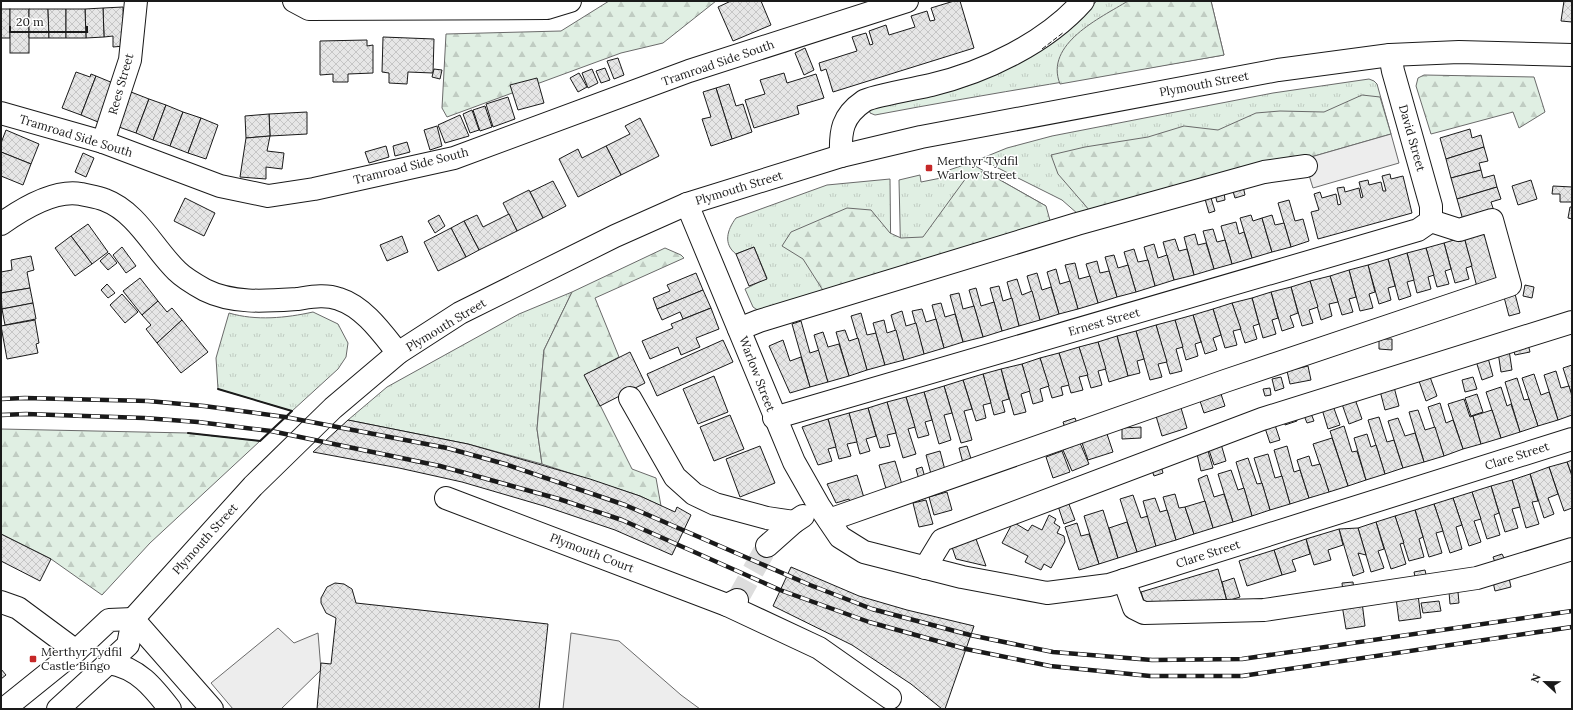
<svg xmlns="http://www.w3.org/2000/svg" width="1573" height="710" font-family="Lora,serif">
  <defs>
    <pattern id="grass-tufts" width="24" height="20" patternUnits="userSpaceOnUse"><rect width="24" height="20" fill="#e0efe3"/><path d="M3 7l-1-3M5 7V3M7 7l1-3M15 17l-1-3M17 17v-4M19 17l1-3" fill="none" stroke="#c0ccc2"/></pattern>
    <pattern id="forest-firs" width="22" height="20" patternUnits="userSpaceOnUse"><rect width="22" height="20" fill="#e0efe3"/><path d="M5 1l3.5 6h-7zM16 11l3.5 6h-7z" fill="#c0ccc2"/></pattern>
    <pattern id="building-cross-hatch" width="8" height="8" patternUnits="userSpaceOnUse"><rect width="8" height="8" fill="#e6e6e6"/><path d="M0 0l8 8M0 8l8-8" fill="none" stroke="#c5c5c5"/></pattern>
  </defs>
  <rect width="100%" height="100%" fill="#fff"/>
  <g fill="url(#grass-tufts)" stroke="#6a6a6a">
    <path d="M1097 1H1211L1224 55C1108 75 991 93 875 115L870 113 869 108 1069 28Z"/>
    <path d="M1369 79 1374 81 1377 84 1391 134 1078 214 1062 200 980 159 1007 148 1052 136 1273 93Z"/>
    <path d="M970 163 1046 206 901 269 899 180 920 175 921 182 946 177V171Z"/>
    <path d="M890 179 891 272 759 311 753 307 745 289 767 278 754 247 736 254C723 244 727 230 736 218L827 185Z"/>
    <path d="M572 292 544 350 537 429 542 464 468 444 348 420 387 387 519 314Z"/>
    <path d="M313 312 338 324 348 343 346 357 338 369 292 411 218 389 216 358 229 313C256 321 286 318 313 312Z"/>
  </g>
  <g fill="url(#forest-firs)" stroke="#6a6a6a">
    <path d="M609 1H716L663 43 621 53 447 117 442 108 446 34 561 31Z"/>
    <path d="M1128 1H1211L1224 55 1060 84C1044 44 1100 18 1128 1Z"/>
    <path d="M1424 75 1534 77 1545 112 1519 128 1513 112 1431 134 1416 86 1418 78Z"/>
    <path d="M1362 95 1380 97 1391 134 1304 159 1090 211 1058 174 1051 155 1085 147 1148 137 1184 126 1218 130 1256 113 1280 111 1324 112Z"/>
    <path d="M984 171 1046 206 1051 224 824 292 803 259 782 246 791 232 847 208 871 210 890 233 901 238 923 237 966 178Z"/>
    <path d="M665 248 681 255 684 258 595 298 619 357 585 375 632 469 656 478 661 506 640 496 542 464 537 429 544 350 572 292Z"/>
    <path d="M1 429 188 433 260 441 150 543 102 595 51 559 1 534Z"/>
  </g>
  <g fill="#ededed" stroke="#6a6a6a">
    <path d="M1391 134 1399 163 1313 188 1304 159Z"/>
    <path d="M278 628 294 643 318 633 321 670 281 709H233L211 683Z"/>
    <path d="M571 633 619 641 681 695 700 709H563Z"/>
  </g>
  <g fill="url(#building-cross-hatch)" stroke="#1a1a1a">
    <path d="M731 1H761L771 25 733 41 718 7Z"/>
    <path d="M954 1H960L974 48 833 92 826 69 821 71 819 63 857 51 852 37 866 33 870 45 873 44 869 31 886 25 889 35 915 27 911 16 927 11 930 21 935 20 931 8Z"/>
    <path d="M1564 1H1572V22L1561 21Z"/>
    <path d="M123 7 124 46 113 47V36L104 37 103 8Z"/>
    <path d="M103 8 104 37 86 38 85 9Z"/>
    <rect x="1" y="9" width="9" height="29"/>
    <rect x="10" y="9" width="19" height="44"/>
    <path d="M29 9H48L49 38H29Z"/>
    <path d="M48 9H66V38H49Z"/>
    <path d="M66 9H85L86 38H66Z"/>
    <path d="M383 37 434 39 433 73 408 72 407 84 389 83V73L382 72Z"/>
    <path d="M367 40V46L373 45V73L348 74V82H333V74L320 75V41Z"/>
    <path d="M805 48 814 70 804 75 795 53Z"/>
    <path d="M618 58 624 75 614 79 607 61Z"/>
    <path d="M605 68 610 80 601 83 596 71Z"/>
    <path d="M434 69 442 70 440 79 432 77Z"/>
    <path d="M592 69 598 83 588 88 582 73Z"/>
    <path d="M76 72 90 77 91 74 96 76 81 115 62 108Z"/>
    <path d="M579 73 587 87 578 92 570 78Z"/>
    <path d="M784 73 787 83 816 74 824 98 797 106 799 114 754 128 745 100 765 94 760 80Z"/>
    <path d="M96 76 113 83 98 122 81 115Z"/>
    <path d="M537 78 544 103 518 110 510 85Z"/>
    <path d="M729 84 736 106 743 104 752 132 732 139 716 88Z"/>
    <path d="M716 88 732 139 711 146 702 119 711 117 703 92Z"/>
    <path d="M131 92 149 99 136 133 119 127Z"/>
    <path d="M508 97 515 119 493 127 486 104Z"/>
    <path d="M149 99 166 105 153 140 136 133Z"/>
    <path d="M166 105 183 112 170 146 153 140Z"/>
    <path d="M485 106 492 127 480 131 473 110Z"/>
    <path d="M472 110 479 130 470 133 463 114Z"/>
    <path d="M183 112 201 118 188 153 170 146Z"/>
    <path d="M307 112V134L270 136 269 114Z"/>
    <path d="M269 114 270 136 246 138 245 116Z"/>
    <path d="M460 115 469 136 445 143 438 125Z"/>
    <path d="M201 118 218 125 206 159 188 153Z"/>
    <path d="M640 118 659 156 621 175 606 146 630 134 625 126Z"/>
    <path d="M437 126 442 146 430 150 424 130Z"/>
    <path d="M1470 129 1472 138 1481 135 1484 147 1446 159 1440 138Z"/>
    <path d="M6 130 39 144 31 164 1 152V143Z"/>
    <path d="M270 136 267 151 284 153 282 169 266 167V179L240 177 246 138Z"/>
    <path d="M407 142 410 152 395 156 393 146Z"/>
    <path d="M386 146 389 157 369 163 365 152Z"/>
    <path d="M606 146 621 175 578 197 559 159 578 149 582 158Z"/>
    <path d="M1484 147 1488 161 1479 163 1481 170 1451 178 1446 159Z"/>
    <path d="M1 152 31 164 23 185 1 176Z"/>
    <path d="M83 153 94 158 86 177 75 172Z"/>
    <path d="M1481 170 1483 178 1494 175 1497 187 1457 199 1451 178Z"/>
    <path d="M1390 174 1391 179 1403 176 1412 213 1318 239 1311 212 1319 210 1314 194 1320 192 1322 198 1336 194 1338 205 1341 204 1337 188 1344 187 1345 192 1359 188 1361 198 1363 197 1359 182 1368 180 1369 185 1381 182 1383 191H1386L1382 176Z"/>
    <path d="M1531 180 1537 199 1518 205 1512 186Z"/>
    <path d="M553 181 566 206 543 218 530 192Z"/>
    <path d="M1243 186 1245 195 1235 198 1232 188Z"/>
    <path d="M1553 186 1572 187V202H1560V194H1552Z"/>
    <path d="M1497 187 1501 199 1491 202 1494 211 1463 220 1457 199Z"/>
    <path d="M529 190 543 218 517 231 503 203Z"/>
    <path d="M1224 192 1225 200 1217 202 1215 194Z"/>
    <path d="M185 198 215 213 204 236 174 221Z"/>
    <path d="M1211 198 1215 211 1209 213 1205 199Z"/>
    <path d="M1289 200 1295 221 1303 219 1309 241 1291 247 1278 203Z"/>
    <path d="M1570 207H1572V219L1568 218Z"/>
    <path d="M509 214 517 231 479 250 464 221 477 215 483 227Z"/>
    <path d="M439 215 445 226 435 233 428 221Z"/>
    <path d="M1251 215 1253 221 1262 218 1272 252 1252 258 1240 218Z"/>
    <path d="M1272 215 1275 225 1284 223 1291 247 1272 252 1262 218Z"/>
    <path d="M464 221 479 250 466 257 451 228Z"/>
    <path d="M1236 222 1239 234 1244 232 1252 258 1232 264 1221 226Z"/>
    <path d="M88 224 108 252 92 264 71 236Z"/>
    <path d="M451 228 466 257 438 271 424 242Z"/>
    <path d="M1213 229 1217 242 1225 240 1232 264 1214 269 1203 231Z"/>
    <path d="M1486 231 1500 281 1477 287 1464 237Z"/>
    <path d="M1195 234 1198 245 1206 243 1214 269 1194 275 1184 237Z"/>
    <path d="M71 236 92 264 75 276 55 248Z"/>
    <path d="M402 236 408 252 387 261 380 245Z"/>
    <path d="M1464 237 1472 266 1466 268 1469 279 1455 283 1444 243Z"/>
    <path d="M1175 239 1179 251 1187 249 1194 275 1174 280 1163 242Z"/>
    <path d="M1444 243 1451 269 1445 271 1449 284 1437 287 1426 248Z"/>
    <path d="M1154 244 1158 258 1167 255 1174 280 1155 286 1144 247Z"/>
    <path d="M122 247 136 266 126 273 113 255Z"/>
    <path d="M754 247 767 279 749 286 736 254Z"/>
    <path d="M1426 248 1434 275 1428 277 1431 289 1417 293 1407 253Z"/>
    <path d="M1134 249 1138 262 1148 260 1155 286 1136 292 1124 252Z"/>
    <path d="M109 253 117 263 108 270 100 261Z"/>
    <path d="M1407 253 1414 280 1407 282 1411 296 1399 300 1388 259Z"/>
    <path d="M1114 255 1118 268 1128 265 1136 292 1117 297 1105 257Z"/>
    <path d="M31 256 34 270 27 272 30 288 1 293V272L12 270 11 260Z"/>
    <path d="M1388 259 1395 286 1388 288 1391 300 1379 304 1368 265Z"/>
    <path d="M1097 261 1100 273 1109 271 1117 297 1098 303 1086 264Z"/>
    <path d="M1075 263 1079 279 1090 276 1098 303 1078 309 1065 265Z"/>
    <path d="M1368 265 1375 292 1369 294 1373 308 1360 311 1349 270Z"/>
    <path d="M1056 269 1060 284 1070 281 1078 309 1059 314 1047 272Z"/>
    <path d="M1349 270 1356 297 1349 299 1353 312 1342 315 1330 276Z"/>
    <path d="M696 273 703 290 657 309 653 298 670 291 667 285Z"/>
    <path d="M1037 273 1042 290 1051 287 1059 314 1040 320 1027 276Z"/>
    <path d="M1330 276 1338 302 1329 304 1332 316 1321 320 1310 281Z"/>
    <path d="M140 278 158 301 142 315 123 291Z"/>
    <path d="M1017 279 1022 295 1032 291 1040 320 1019 326 1007 282Z"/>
    <path d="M1310 281 1318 307 1309 310 1313 323 1302 326 1291 287Z"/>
    <path d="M107 284 115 293 108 298 101 290Z"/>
    <path d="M1525 285 1534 287 1532 298 1523 296Z"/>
    <path d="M999 286 1003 301 1012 298 1019 326 1002 331 990 288Z"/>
    <path d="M1291 287 1298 313 1290 316 1294 327 1282 331 1271 292Z"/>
    <path d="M30 288 33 303 2 309 1 293Z"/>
    <path d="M976 288 981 306 994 302 1002 331 983 337 969 290Z"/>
    <path d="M703 290 711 308 683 319 680 312 662 320 657 309Z"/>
    <path d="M1271 292 1278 318 1272 320 1276 334 1263 338 1252 298Z"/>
    <path d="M959 293 963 309 974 306 983 337 963 342 950 295Z"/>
    <path d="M122 294 138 312 125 323 110 305Z"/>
    <path d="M1515 294 1520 313 1509 316 1504 297Z"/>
    <path d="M1252 298 1259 324 1253 326 1257 339 1245 343 1232 303Z"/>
    <path d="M158 301 167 312 172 308 182 320 157 343 146 329 151 325 142 315Z"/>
    <path d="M33 303 36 319 5 325 2 309Z"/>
    <path d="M941 303 945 317 955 314 963 342 944 348 932 305Z"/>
    <path d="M1232 303 1241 329 1233 331 1237 345 1225 348 1213 309Z"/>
    <path d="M711 308 719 329 696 338 700 347 681 355 678 347 650 359 642 341 673 328 671 324Z"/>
    <path d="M922 309 926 322 936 319 944 348 924 354 912 311Z"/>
    <path d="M1213 309 1221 335 1213 338 1217 350 1205 354 1193 315Z"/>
    <path d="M902 311 906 326 916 323 924 354 904 360 891 315Z"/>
    <path d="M861 313 867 335 876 333 885 365 867 370 851 316Z"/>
    <path d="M1193 315 1201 342 1195 344 1198 356 1186 360 1175 320Z"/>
    <path d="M35 320 39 343 36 344 38 353 7 359 1 326Z"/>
    <path d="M182 320 208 352 181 373 157 343Z"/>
    <path d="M884 320 887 333 896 330 904 360 885 365 873 323Z"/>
    <path d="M1175 320 1183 347 1176 349 1182 371 1170 374 1156 325Z"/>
    <path d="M801 321 810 353 819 350 828 382 810 387 792 324Z"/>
    <path d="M1156 325 1167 362 1158 364 1162 377 1150 380 1136 331Z"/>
    <path d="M845 330 849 341 858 338 867 370 849 376 836 332Z"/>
    <path d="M1136 331 1144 359 1137 361 1140 373 1128 376 1117 336Z"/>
    <path d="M823 332 828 347 839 344 849 376 828 382 814 335Z"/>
    <path d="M1117 336 1128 376 1109 382 1098 342Z"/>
    <path d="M1379 339H1392V350L1379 349Z"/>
    <path d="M723 340 733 362 657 396 647 374Z"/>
    <path d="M783 340 790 361 801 357 810 387 790 393 769 346Z"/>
    <path d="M1098 342 1106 369 1098 371 1102 385 1091 388 1079 347Z"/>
    <path d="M1528 344 1530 352 1515 355 1513 348Z"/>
    <path d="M1079 347 1088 375 1079 377 1083 390 1071 393 1059 353Z"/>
    <path d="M1509 350 1512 370 1501 372 1498 352Z"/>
    <path d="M630 352 645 383 600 406 584 375Z"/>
    <path d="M1059 353 1069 385 1061 387 1063 395 1052 398 1040 358Z"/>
    <path d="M1040 358 1049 386 1040 389 1043 401 1033 404 1022 364Z"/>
    <path d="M1488 358 1493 376 1482 380 1476 361Z"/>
    <path d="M1022 364 1030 391 1021 394 1026 412 1014 415 1001 369Z"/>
    <path d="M1572 365V396L1563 368Z"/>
    <path d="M1308 366 1311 380 1290 384 1287 371Z"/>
    <path d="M1001 369 1009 399 1002 401 1005 412 994 415 983 374Z"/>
    <path d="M1556 371 1561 388 1569 386 1572 396V415L1558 420 1544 375Z"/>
    <path d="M983 374 991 403 983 405 986 418 976 421 963 380Z"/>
    <path d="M1534 374 1541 395 1549 392 1558 420 1538 426 1522 378Z"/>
    <path d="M714 376 728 412 698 424 683 389Z"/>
    <path d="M1281 377 1284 388 1275 391 1272 379Z"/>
    <path d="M1430 377 1437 396 1426 401 1419 381Z"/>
    <path d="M1473 377 1477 389 1465 392 1462 380Z"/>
    <path d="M1517 378 1524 400 1529 399 1538 426 1520 432 1505 382Z"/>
    <path d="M963 380 972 409 964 411 972 440 961 443 944 386Z"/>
    <path d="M944 386 952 413 944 415 951 440 939 444 924 392Z"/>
    <path d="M1394 387 1399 406 1385 410 1380 391Z"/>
    <path d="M1501 387 1507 406 1511 404 1520 432 1501 438 1486 392Z"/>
    <path d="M1270 388 1271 395 1265 396 1263 389Z"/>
    <path d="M924 392 932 420 925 422 929 435 918 438 906 397Z"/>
    <path d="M1221 394 1225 406 1204 413 1200 401Z"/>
    <path d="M1477 394 1483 412 1471 416 1465 398Z"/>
    <path d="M906 397 915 427 908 429 916 454 903 458 887 402Z"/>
    <path d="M1355 399 1362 419 1349 424 1342 404Z"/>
    <path d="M1464 399 1470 417 1473 416 1481 444 1463 449 1448 404Z"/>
    <path d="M887 402 896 433 887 435 890 446 880 448 868 408Z"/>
    <path d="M1332 403 1340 425 1328 429 1321 406Z"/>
    <path d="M1440 403 1446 423 1453 420 1463 449 1444 456 1428 407Z"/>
    <path d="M868 408 876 436 866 439 870 451 860 454 849 413Z"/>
    <path d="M1181 408 1187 428 1162 436 1156 416Z"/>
    <path d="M1418 410 1425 430 1435 427 1444 456 1424 462 1409 412Z"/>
    <path d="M1492 410 1501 438 1481 444 1473 416Z"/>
    <path d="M1310 411 1314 421 1307 423 1303 413Z"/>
    <path d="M849 413 857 442 847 444 851 456 839 459 828 419Z"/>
    <path d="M730 415 744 449 714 461 700 427Z"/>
    <path d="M1296 416 1297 421 1285 425 1284 419Z"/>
    <path d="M1379 417 1387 442 1394 440 1403 468 1385 474 1368 420Z"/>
    <path d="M1075 418 1078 426 1066 431 1063 422Z"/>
    <path d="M1398 418 1405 436 1415 433 1424 462 1403 468 1388 421Z"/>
    <path d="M828 419 836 447 828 449 832 461 818 465 802 427Z"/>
    <path d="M348 420 468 444 590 479 640 496 675 512 677 507 691 515 672 555 615 530 544 506 462 482 399 468 313 452Z"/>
    <path d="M1274 422 1280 440 1270 443 1264 425Z"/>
    <path d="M1344 426 1352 452 1357 451 1366 480 1348 486 1330 431Z"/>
    <path d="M1141 427V438L1122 439V428Z"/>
    <path d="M1106 431 1113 452 1088 460 1081 440Z"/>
    <path d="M1367 434 1371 447 1376 445 1385 474 1366 480 1354 438Z"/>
    <path d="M1332 438 1348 486 1329 492 1313 444Z"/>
    <path d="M1080 443 1089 464 1072 471 1063 450Z"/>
    <path d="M1221 444 1226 461 1214 465 1208 447Z"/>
    <path d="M760 446 775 483 740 497 726 459Z"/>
    <path d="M967 446 973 465 964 467 959 448Z"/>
    <path d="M1287 446 1294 472 1300 470 1309 498 1290 504 1274 450Z"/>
    <path d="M940 451 945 470 931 474 926 455Z"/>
    <path d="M1062 451 1070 472 1053 478 1046 457Z"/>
    <path d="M1208 451 1213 468 1201 471 1197 454Z"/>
    <path d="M1268 454 1275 478 1282 476 1290 504 1270 510 1254 458Z"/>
    <path d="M1309 456 1312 466 1320 464 1329 492 1309 498 1297 460Z"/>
    <path d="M1248 458 1257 484 1262 483 1270 510 1252 516 1236 462Z"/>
    <path d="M1572 460V476L1567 462Z"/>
    <path d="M895 461 903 488 887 492 879 465Z"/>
    <path d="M1160 462 1163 473 1154 476 1150 465Z"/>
    <path d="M1567 462 1572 476V508L1564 511 1549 467Z"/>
    <path d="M922 467 926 481 920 483 916 469Z"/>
    <path d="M1549 467 1558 494 1548 498 1554 514 1544 518 1530 474Z"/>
    <path d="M1231 470 1238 490 1244 488 1252 516 1233 522 1218 474Z"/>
    <path d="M1530 474 1538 501 1532 502 1539 524 1526 528 1512 480Z"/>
    <path d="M857 475 865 501 851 505 849 499 836 503 827 484Z"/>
    <path d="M1207 475 1214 497 1224 494 1233 522 1213 528 1198 479Z"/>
    <path d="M1512 480 1520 507 1512 509 1518 528 1505 532 1491 486Z"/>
    <path d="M1491 486 1499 513 1494 515 1500 535 1487 539 1472 492Z"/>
    <path d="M947 492 952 510 934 515 929 497Z"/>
    <path d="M1472 492 1481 519 1474 521 1481 542 1469 546 1453 498Z"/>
    <path d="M1175 494 1179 508 1185 507 1194 534 1176 540 1163 497Z"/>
    <path d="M1133 495 1141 518 1148 516 1156 546 1137 552 1120 499Z"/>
    <path d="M1155 498 1160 512 1167 510 1176 540 1156 546 1143 501Z"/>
    <path d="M1453 498 1462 525 1456 527 1462 549 1450 553 1434 504Z"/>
    <path d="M1067 499 1075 520 1064 524 1057 503Z"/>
    <path d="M926 500 933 524 919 527 913 503Z"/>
    <path d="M1205 501 1213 528 1194 534 1185 507Z"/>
    <path d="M1434 504 1443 531 1436 533 1442 553 1429 557 1415 510Z"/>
    <path d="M1103 510 1118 558 1099 564 1084 516Z"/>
    <path d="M1415 510 1423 537 1419 539 1424 557 1409 561 1395 516Z"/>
    <path d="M1049 515 1056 519 1054 523 1060 527 1057 533 1064 536 1065 542 1051 568 1044 564 1041 570 1025 562 1028 556 1002 543 1013 522 1028 531 1032 525 1042 530Z"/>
    <path d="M1395 516 1404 543 1400 544 1406 564 1391 569 1376 522Z"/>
    <path d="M1127 522 1137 552 1118 558 1109 528Z"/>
    <path d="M1376 522 1384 549 1378 551 1384 568 1371 572 1358 528Z"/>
    <path d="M1077 523 1081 536 1089 534 1099 564 1079 570 1065 527Z"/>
    <path d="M1358 528 1366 555 1358 553 1364 572 1353 576 1339 529Z"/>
    <path d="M1339 529 1343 545 1328 550 1331 560 1314 565 1306 539Z"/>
    <path d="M1 534 51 559 40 581 1 561Z"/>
    <path d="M976 539 986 566 956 559 952 547Z"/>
    <path d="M1306 539 1310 554 1292 560 1296 571 1282 575 1274 550Z"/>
    <path d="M1274 550 1282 575 1247 586 1239 561Z"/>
    <path d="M1502 554 1506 562 1496 565 1493 557Z"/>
    <path d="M791 567 859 596 907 610 974 626 945 709H942L911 684 852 645 773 606Z"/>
    <path d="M1218 569 1227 601 1146 607 1141 592Z"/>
    <path d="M1425 570 1427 579 1416 581 1414 572Z"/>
    <path d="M1234 578 1240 597 1227 601 1222 582Z"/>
    <path d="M1509 578 1511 587 1495 591 1493 582Z"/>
    <path d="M1353 582 1354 590 1343 592 1342 583Z"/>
    <path d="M335 583 344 584 352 589 356 603 548 624 539 709H317L321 663 331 664 336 618 326 613 321 603V598L327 587Z"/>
    <path d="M1449 592H1458L1459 603 1450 604Z"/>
    <path d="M1418 595 1421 618 1399 621 1396 598Z"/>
    <path d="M1439 601 1441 611 1423 613 1421 603Z"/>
    <path d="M1362 602 1365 626 1346 629 1342 605Z"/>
    <path d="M1 669 6 675 1 679Z"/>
  </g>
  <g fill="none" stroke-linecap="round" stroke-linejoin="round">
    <path stroke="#ddd" stroke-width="22" stroke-dasharray="22 11" stroke-linecap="butt" d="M737 600 767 546"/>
    <defs>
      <g id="minor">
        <path d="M294 1 309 9 547 8 570 1"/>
        <path d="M1390 55 1393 71 1431 206V221"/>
        <path d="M1 113 103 142 220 186 268 196 314 189 454 158 689 71 907 1"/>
        <path d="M103 142 130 60 136 1"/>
        <path d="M841 156C840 131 842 116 864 101 872 96 919 88 931 85 985 72 1046 43 1083 1"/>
        <path d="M687 204 794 462 819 506 840 537 864 552 962 577 1047 593 1109 585 1572 439"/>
        <path d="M1 224C22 209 54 189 81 194 89 196 98 197 105 200 137 212 154 249 177 271 184 278 196 285 205 290 233 304 267 301 297 299 311 297 325 294 339 299 364 307 382 333 398 353"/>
        <path d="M739 329 759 321 1077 224 1264 172 1306 166"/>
        <path d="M630 398 675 477 694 494 715 504 767 518 794 522"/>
        <path d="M774 418 1418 230 1431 221"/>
        <path d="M446 498 727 605 737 600"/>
        <path d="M829 520 1225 381 1510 285 1492 220 1459 230 1431 221"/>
        <path d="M767 546 794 522 803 516"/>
        <path d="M925 568 942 540 1262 419 1572 322"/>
        <path d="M1124 580 1134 608 1144 613 1264 610 1477 578 1572 549"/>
        <path d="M1 602 18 608 76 651"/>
        <path d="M727 605 819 648 890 698"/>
        <path d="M133 619 212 709"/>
        <path d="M109 663C138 668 153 687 170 709"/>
      </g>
      <g id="major">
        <path d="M133 619 253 486 333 408 398 353 460 313 615 236 687 204 841 156 921 137 1278 70 1390 55 1459 52 1572 55"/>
        <path d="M4 709 76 651 109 620 133 619"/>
        <path d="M58 709 128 645 133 619"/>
      </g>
    </defs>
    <use href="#minor" stroke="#1a1a1a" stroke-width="24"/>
    <use href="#major" stroke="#1a1a1a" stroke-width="24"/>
    <use href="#minor" stroke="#fff" stroke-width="22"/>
    <use href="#major" stroke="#fff" stroke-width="22"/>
    <defs>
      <g id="rail">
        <path d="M1 399 25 398 148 401 204 406 285 417 447 448 505 464 625 505 810 585 872 609 970 635 1053 652 1152 660 1242 659 1572 611"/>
        <path d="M1 415 26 414 144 418 198 422 271 431 440 466 559 499 622 520 780 590 869 622 966 649 1050 666 1150 676H1242L1572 627"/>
      </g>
    </defs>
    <use href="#rail" stroke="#1a1a1a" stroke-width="4.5"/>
    <use href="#rail" stroke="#fff" stroke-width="3" stroke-dasharray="9" stroke-linecap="butt"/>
    <path stroke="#1a1a1a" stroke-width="1" stroke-dasharray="5 2" stroke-linecap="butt" d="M1042 49 1064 32"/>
    <path stroke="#1a1a1a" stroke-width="2" d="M188 433 260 441 292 411 218 389"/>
  </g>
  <g fill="#c62828" stroke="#fff" stroke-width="1.5">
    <rect x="925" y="164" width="8" height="8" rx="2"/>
    <rect x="29" y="655" width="8" height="8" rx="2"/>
  </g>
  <g text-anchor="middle" stroke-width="3" stroke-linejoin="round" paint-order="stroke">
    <g font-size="12" fill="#1a1a1a" stroke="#fff">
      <text transform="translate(718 63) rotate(-19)" y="4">Tramroad Side South</text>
      <text transform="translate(121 84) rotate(-74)" y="4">Rees Street</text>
      <text transform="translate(1204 84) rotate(-11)" y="4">Plymouth Street</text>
      <text transform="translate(76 136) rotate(17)" y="4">Tramroad Side South</text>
      <text transform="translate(1412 138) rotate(74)" y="4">David Street</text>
      <text transform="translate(411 166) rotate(-14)" y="4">Tramroad Side South</text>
      <text transform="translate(739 188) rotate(-17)" y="4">Plymouth Street</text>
      <text transform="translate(1104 322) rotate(-16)" y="4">Ernest Street</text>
      <text transform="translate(446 325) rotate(-31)" y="4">Plymouth Street</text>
      <text transform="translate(757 374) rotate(69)" y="4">Warlow Street</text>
      <text transform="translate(1517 456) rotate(-18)" y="4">Clare Street</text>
      <text transform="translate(205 539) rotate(-48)" y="4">Plymouth Street</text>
      <text transform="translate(592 553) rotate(21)" y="4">Plymouth Court</text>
      <text transform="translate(1208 554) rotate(-18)" y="4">Clare Street</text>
    </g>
    <g font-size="12" fill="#1a1a1a" stroke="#fff" text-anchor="start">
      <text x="937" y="165">Merthyr Tydfil<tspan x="937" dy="14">Warlow Street</tspan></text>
      <text x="41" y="656">Merthyr Tydfil<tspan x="41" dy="14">Castle Bingo</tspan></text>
    </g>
  </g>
  <rect width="1573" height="710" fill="none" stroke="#1a1a1a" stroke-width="4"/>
  <g transform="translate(1545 682) rotate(292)" stroke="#ffffff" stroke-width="3" paint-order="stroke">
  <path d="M0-3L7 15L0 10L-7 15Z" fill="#1a1a1a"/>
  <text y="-6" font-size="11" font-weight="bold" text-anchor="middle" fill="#1a1a1a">N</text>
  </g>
  <path d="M10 26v6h77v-6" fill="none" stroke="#1a1a1a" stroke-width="2"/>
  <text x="16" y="26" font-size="12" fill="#1a1a1a" stroke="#ffffff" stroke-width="3" paint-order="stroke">20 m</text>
</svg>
